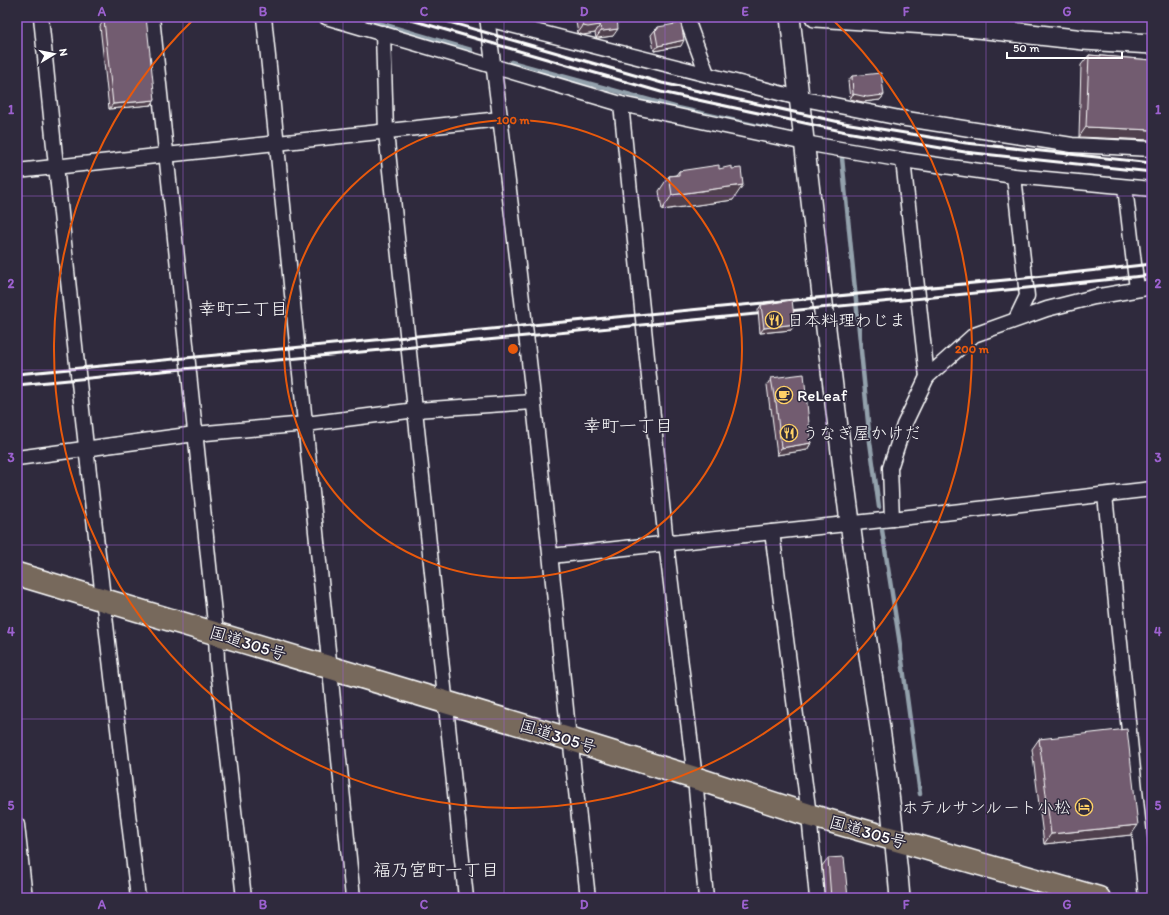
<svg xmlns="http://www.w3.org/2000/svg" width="1169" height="915" font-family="Itim,'Klee One',sans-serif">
  <rect width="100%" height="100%" fill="#2f2a3d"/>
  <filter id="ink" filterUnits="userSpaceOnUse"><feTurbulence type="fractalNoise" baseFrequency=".025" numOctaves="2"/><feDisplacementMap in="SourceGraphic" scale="8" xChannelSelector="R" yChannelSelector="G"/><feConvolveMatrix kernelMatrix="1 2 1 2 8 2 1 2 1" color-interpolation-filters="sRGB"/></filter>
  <g filter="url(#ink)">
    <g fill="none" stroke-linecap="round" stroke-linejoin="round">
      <g stroke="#93a1ac" stroke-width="4.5">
        <path d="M358 17 471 50"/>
        <path d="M511 62 678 108 772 129"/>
        <path d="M842 158 870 442 879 507"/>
        <path d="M882 530 899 638 920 794"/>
      </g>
      <defs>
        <g id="street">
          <path d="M41 17C70 311 103 605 138 898"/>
          <path d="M152 17 216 633 217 661 244 898"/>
          <path d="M264 17C292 311 325 604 353 898"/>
          <path d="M326 17 621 104 805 143 903 160 1014 176 1152 189"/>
          <path d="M487 17C519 257 545 498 569 739L571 746 588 898"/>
          <path d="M686 17 707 74"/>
          <path d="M487 19 799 98 900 118 1072 145 1152 149"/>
          <path d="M383 33 386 132 466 898"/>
          <path d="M621 104 666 543 695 778 706 898"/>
          <path d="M903 160 927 377"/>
          <path d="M17 171 500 119"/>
          <path d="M1014 176 1027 296 1016 319"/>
          <path d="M1125 187 1137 289"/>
          <path d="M17 458 195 434 306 424 416 410 533 402"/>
          <path d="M1105 495 1146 898"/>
          <path d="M892 519 890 468 904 425 927 377 974 335 1047 309 1094 297 1152 287"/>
          <path d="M772 532 809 815 817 898"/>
          <path d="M551 556 892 519 1152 489"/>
          <path d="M17 825 25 898"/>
        </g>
        <g id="secondary">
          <path d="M790 17C809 185 828 354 850 522 866 647 890 772 900 898"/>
          <path d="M815 17 959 26 1084 40 1152 44"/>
        </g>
        <path id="highway" d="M17 574 569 739 695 778 809 815 1099 898"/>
      </defs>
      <use href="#street" stroke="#fff" stroke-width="17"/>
      <use href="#secondary" stroke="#fff" stroke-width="22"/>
      <use href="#highway" stroke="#fff" stroke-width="25"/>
      <use href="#street" stroke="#2f2a3d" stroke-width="14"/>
      <use href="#secondary" stroke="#2f2a3d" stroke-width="19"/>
      <use href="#highway" stroke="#77695c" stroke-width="22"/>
      <g stroke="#fff" stroke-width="3">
        <path d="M401 17 661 92 846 132 965 152 1152 172"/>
        <path d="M432 17 662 83 844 123 966 143 1152 163"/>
        <path d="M17 374 1016 279 1152 264"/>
        <path d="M17 385 1017 289 1152 275"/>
      </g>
    </g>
    <g fill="#624e5f" stroke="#fff">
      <path d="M63 17H86L64 21Z"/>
      <path d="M575 17H619L617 20 613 36 598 38H596L595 33 583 35 578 33Z"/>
      <path d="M104 20 155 100 151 105 109 109 100 26Z"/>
      <path d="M658 27 681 46 654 51 651 35 655 30H656Z"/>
      <path d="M1089 55 1152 60V140L1079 137 1081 65Z"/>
      <path d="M852 76 884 95 880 100 863 102 850 99 848 81Z"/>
      <path d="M719 169 733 200 662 210 659 191 669 176 676 175 679 171Z"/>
      <path d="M761 305 791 330 760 333 758 310Z"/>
      <path d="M771 378 811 443 807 450 777 455 771 408 770 409 767 385Z"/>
      <path d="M1039 739 1131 835 1044 844 1032 749Z"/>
      <path d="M828 858 848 898H825L822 866Z"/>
    </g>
    <g fill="#50404e" stroke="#fff">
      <path d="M67 17H86L64 21Z"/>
      <path d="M528 17H538L537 19 526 20Z"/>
      <path d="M600 25 595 33 583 35 578 33 583 26Z"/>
      <path d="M618 29 613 36 598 38H596L601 31Z"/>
      <path d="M684 40 681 46 654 51 658 46Z"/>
      <path d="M853 94 884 95 880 100 863 102 850 99Z"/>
      <path d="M155 100 151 105 109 109 113 104Z"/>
      <path d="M1086 127 1152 130V140L1079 137Z"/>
      <path d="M743 185 733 200 662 210 672 195Z"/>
      <path d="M795 324 791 330 760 333 764 328Z"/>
      <path d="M811 443 807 450 777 455 781 448Z"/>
      <path d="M1138 825 1131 835 1044 844 1051 834Z"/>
    </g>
    <g fill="#725b6f" stroke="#fff">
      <path d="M136 17H146L155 100 113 104 104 20Z"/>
      <path d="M581 17H617L618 29 603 31H601L600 25 588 27 583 26Z"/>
      <path d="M681 23 684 40 658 46 655 30 658 29V27Z"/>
      <path d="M1089 55 1152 60V130L1086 127Z"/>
      <path d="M881 73 884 95 867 97 853 94 852 76Z"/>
      <path d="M719 165V169L732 166V169L741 168 743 185 672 195 669 176 679 175V171Z"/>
      <path d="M792 300 795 324 764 328 761 305Z"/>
      <path d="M804 374 811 443 781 448 776 402H775L771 378Z"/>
      <path d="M1127 729 1138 825 1051 834 1039 739Z"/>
      <path d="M844 857 848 898H831L828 858Z"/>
    </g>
  </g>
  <path fill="none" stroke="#9c61cf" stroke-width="1" stroke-opacity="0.55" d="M183 17V898M343 17V898M504 17V898M665 17V898M826 17V898M986 17V898M17 196H1152M17 370H1152M17 545H1152M17 719H1152"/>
  <g fill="none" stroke="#e8590c" stroke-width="2">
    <circle cx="513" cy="349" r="229"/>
    <path d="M832 19A459 459 0 1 1 194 19"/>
  </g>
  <defs>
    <symbol id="restaurant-ring" viewBox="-11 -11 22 22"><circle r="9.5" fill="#2f2a3d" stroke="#ffd166" stroke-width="1.5"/><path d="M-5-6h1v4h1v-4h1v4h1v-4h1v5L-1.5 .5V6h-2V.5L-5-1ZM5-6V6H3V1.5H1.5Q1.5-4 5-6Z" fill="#ffd166"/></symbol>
    <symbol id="cafe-ring" viewBox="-11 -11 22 22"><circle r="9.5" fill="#2f2a3d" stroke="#ffd166" stroke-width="1.5"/><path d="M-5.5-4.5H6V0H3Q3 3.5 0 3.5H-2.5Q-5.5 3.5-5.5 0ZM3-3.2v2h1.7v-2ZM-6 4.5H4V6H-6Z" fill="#ffd166"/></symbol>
    <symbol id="hotel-ring" viewBox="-11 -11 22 22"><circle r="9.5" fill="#2f2a3d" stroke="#ffd166" stroke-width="1.5"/><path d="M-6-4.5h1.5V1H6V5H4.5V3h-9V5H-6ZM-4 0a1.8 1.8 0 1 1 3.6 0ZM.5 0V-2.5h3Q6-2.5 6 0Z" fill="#ffd166"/></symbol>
  </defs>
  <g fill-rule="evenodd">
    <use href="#restaurant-ring" x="764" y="310" width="20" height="20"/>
    <use href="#cafe-ring" x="774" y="385" width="20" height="20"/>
    <use href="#restaurant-ring" x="779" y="423" width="20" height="20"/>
    <use href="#hotel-ring" x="1074" y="797" width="20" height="20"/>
  </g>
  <g text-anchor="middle" stroke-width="3" stroke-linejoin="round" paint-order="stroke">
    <g font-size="17" fill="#fff" stroke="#2f2a3d" text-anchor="start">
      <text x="787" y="326">日本料理わじま</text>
      <text x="797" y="401">ReLeaf</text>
      <text x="802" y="439">うなぎ屋かけだ</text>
      <text x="1071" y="813" text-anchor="end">ホテルサンルート小松</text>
    </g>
    <g font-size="17" fill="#fff" stroke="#2f2a3d">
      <text transform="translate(248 643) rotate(17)" y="6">国道305号</text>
      <text transform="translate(558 736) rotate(17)" y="6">国道305号</text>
      <text transform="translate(868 832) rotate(16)" y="6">国道305号</text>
    </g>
    <g font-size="18" fill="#fff" stroke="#2f2a3d">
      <text x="243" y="315">幸町二丁目</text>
      <text x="628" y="432">幸町一丁目</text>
      <text x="436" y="876">福乃宮町一丁目</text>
    </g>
  </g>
  <circle cx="513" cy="349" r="6" fill="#e8590c" stroke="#2f2a3d" stroke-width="2"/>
  <g font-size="12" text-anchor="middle" font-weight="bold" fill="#e8590c" stroke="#2f2a3d" stroke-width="3" stroke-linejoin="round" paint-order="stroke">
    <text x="513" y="124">100 m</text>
    <text x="972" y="353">200 m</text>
  </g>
  <rect width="1169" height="915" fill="none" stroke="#2f2a3d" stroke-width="44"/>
  <g transform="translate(54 54) rotate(80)" stroke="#2f2a3d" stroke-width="3" paint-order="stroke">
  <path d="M0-3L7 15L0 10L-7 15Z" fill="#ffffff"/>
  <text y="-6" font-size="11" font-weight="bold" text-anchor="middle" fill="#ffffff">N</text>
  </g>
  <path d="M1007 52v6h115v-6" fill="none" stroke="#ffffff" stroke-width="2"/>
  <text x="1013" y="52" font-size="12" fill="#ffffff" stroke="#2f2a3d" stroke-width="3" paint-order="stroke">50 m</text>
  <rect x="22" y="22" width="1125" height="871" fill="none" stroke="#9c61cf" stroke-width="1.5"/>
  <g font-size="13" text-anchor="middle" font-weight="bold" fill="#9c61cf">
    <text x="102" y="16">A</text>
    <text x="263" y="16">B</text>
    <text x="424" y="16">C</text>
    <text x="584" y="16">D</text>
    <text x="745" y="16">E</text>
    <text x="906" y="16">F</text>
    <text x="1067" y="16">G</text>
    <text x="11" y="114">1</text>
    <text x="1158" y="114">1</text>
    <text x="11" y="288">2</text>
    <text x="1158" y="288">2</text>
    <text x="11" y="462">3</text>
    <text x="1158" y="462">3</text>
    <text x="11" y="636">4</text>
    <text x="1158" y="636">4</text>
    <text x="11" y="810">5</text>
    <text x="1158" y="810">5</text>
    <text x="102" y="909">A</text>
    <text x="263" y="909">B</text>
    <text x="424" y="909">C</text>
    <text x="584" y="909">D</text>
    <text x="745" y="909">E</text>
    <text x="906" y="909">F</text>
    <text x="1067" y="909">G</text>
  </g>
</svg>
